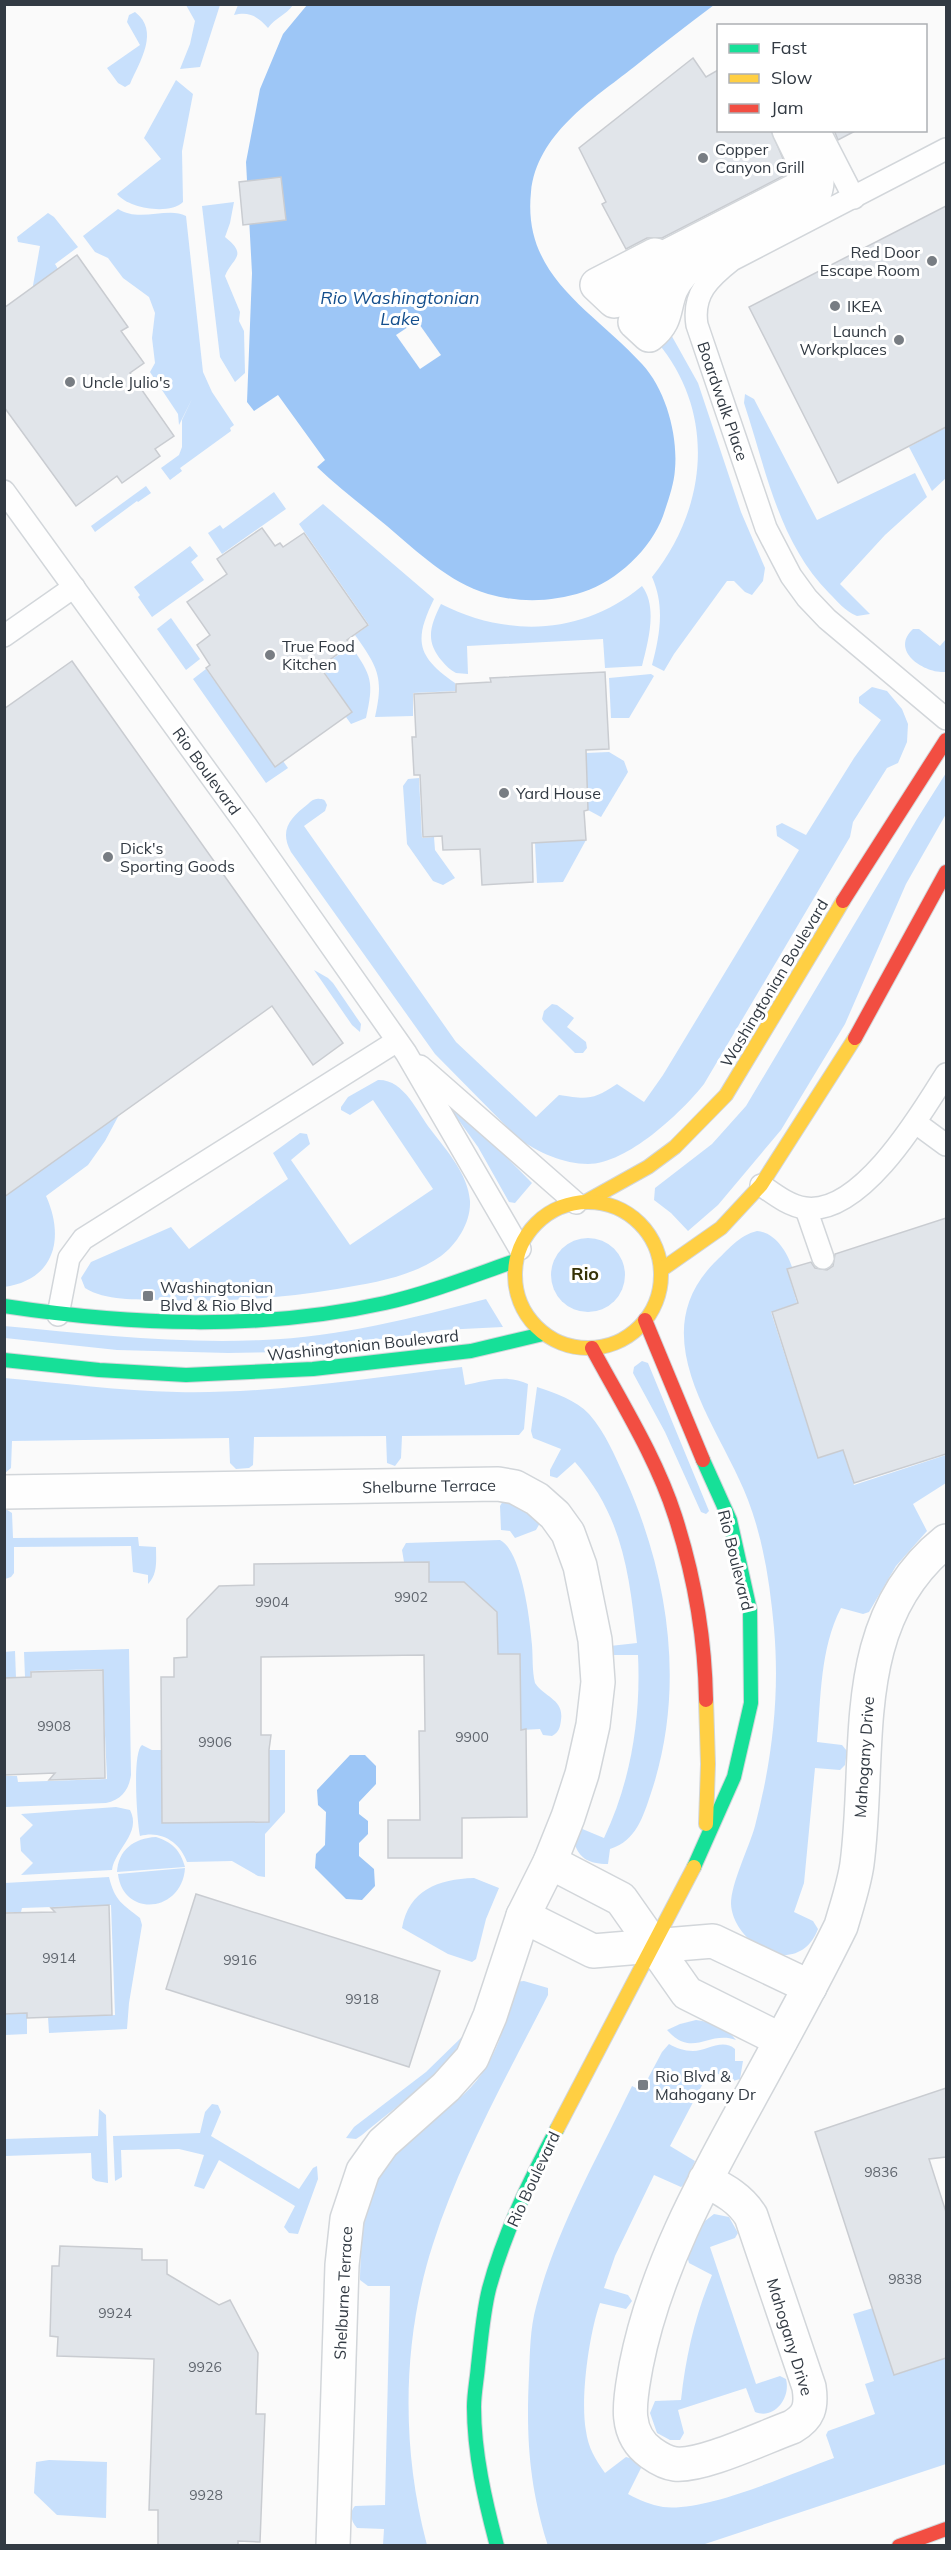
<svg xmlns="http://www.w3.org/2000/svg" width="951" height="2550" font-family="Mulish,sans-serif">
  <rect width="100%" height="100%" fill="#fafafa"/>
  <g fill="#c8e0fc">
    <path d="M186 5H220L200 67 180 69 190 44 195 21Z"/>
    <path d="M238 5V4L293 5C286 15 275 18 268 28 258 17 250 11 234 15Z"/>
    <path d="M135 12C160 31 140 61 130 84L125 87 118 83 107 68 140 45 127 22 129 15Z"/>
    <path d="M176 80 193 94 182 151 183 202C170 215 129 209 117 194L161 159 144 138Z"/>
    <path d="M234 202 230 223 225 237C249 256 232 258 225 276L240 312 239 321 244 331 245 373 235 382 220 357 202 206Z"/>
    <path d="M118 209C140 223 168 206 186 216L203 372 212 392 234 425 230 428 231 431 180 468 182 471 170 480 161 468 179 455 182 447V420L192 399 179 425 178 414 150 372 155 363 152 338 155 313 149 297 123 278 108 258 95 252 83 236Z"/>
    <path d="M48 213 54 217 78 247 55 264 58 269 48 276 50 279 32 291 40 246 18 242 17 237Z"/>
    <path d="M669 331 698 383 741 512 765 568 763 581 752 595 745 592 734 581H727L674 654 664 671 652 665C660 635 665 606 652 577 708 507 716 413 658 343Z"/>
    <path d="M745 394 754 399 817 520 915 473 927 497 885 535 840 584 870 614 857 616C845 611 837 601 829 593 778 541 766 469 744 403Z"/>
    <path d="M946 427V478L932 491 909 447Z"/>
    <path d="M146 486 151 493 138 502 137 501 95 532 91 526Z"/>
    <path d="M274 492 286 509 222 554 208 533 220 525 223 529Z"/>
    <path d="M323 504 434 599C414 640 416 656 455 683L456 691 413 693V716L375 717C384 678 378 667 355 635L369 625 299 524Z"/>
    <path d="M190 546 198 556 191 562 204 580 152 617 138 597 140 595 134 587Z"/>
    <path d="M642 586C658 607 648 642 642 666L605 668 603 639 467 646 468 674 456 673C450 670 446 666 442 661 425 641 430 626 441 604 508 638 583 635 642 586Z"/>
    <path d="M171 618 200 659 186 670 157 629Z"/>
    <path d="M913 629H919L940 646 946 639V672C925 674 889 651 913 629Z"/>
    <path d="M351 646C372 676 374 682 366 718L351 724 346 717 352 712 321 667Z"/>
    <path d="M206 669 275 767 283 761 288 768 266 783 193 679Z"/>
    <path d="M651 674 654 676 629 718H611L609 678Z"/>
    <path d="M872 687 887 691 902 709 908 724 907 742 898 763 887 768 853 822 850 837 704 1084C681 1113 627 1164 588 1164 564 1164 537 1152 518 1138L435 1054 291 852C279 830 290 818 308 804 311 801 315 798 320 799 325 799 325 801 327 805L325 811 304 826 456 1042 536 1117 559 1095C586 1099 592 1101 617 1084L644 1102 663 1075 799 850 777 836 776 826 782 823 806 835 854 758 881 720 859 703V697Z"/>
    <path d="M609 752 624 761 628 772 601 817 588 810 586 753Z"/>
    <path d="M946 773V814L906 884 845 1024 781 1130 718 1205 688 1231 671 1213 654 1200 655 1188 712 1144 746 1106 917 819Z"/>
    <path d="M419 778 422 838 434 837 435 850 455 878 443 885 433 881 407 844 403 786 408 779Z"/>
    <path d="M586 840 563 882 537 883 535 843Z"/>
    <path d="M314 970 328 978 333 983 361 1024 360 1032 352 1025Z"/>
    <path d="M552 1004 557 1005 574 1018 567 1027 586 1042 587 1048 583 1053H575L544 1022 542 1019 544 1011Z"/>
    <path d="M429 1079 532 1183 515 1203 509 1202 478 1147Z"/>
    <path d="M378 1080C404 1079 417 1112 431 1130 447 1151 468 1174 470 1201 471 1222 457 1244 441 1256 411 1277 373 1283 337 1289 278 1299 221 1302 160 1300 137 1299 105 1301 85 1288L81 1278 91 1262 171 1227 189 1249 288 1179 273 1153 300 1133 307 1134 310 1144 291 1160 350 1245 433 1189 373 1100 350 1115 341 1110V1107L348 1097Z"/>
    <path d="M119 1115 105 1141 88 1165 46 1196C65 1238 55 1280 4 1287V1197Z"/>
    <path d="M757 1231C774 1232 787 1251 792 1267L787 1269 797 1303 771 1312 818 1458 843 1450 854 1485 946 1455V1483L913 1504 927 1531 896 1566 869 1612 863 1614 841 1608C820 1648 821 1698 817 1742L842 1745 847 1751 845 1765 840 1770 815 1768 804 1883 794 1912 813 1921 818 1929C812 1945 800 1956 781 1955 757 1953 732 1928 731 1904 731 1883 749 1848 755 1826 772 1761 780 1696 774 1628 770 1585 764 1542 748 1500 720 1426 641 1338 714 1263 727 1251 739 1235 757 1231Z"/>
    <circle cx="588" cy="1275" r="37"/>
    <path d="M486 1299 503 1327 442 1330 293 1352 228 1353 117 1350 5 1338 4 1326C91 1334 176 1344 263 1340 338 1337 414 1318 486 1299Z"/>
    <path d="M642 1361 648 1363 709 1511 706 1514 701 1512 665 1432 633 1373 634 1367Z"/>
    <path d="M462 1367 465 1385C486 1381 507 1374 528 1384L524 1429 519 1435 402 1436 401 1458 395 1466 387 1463 386 1436 254 1437 253 1465 249 1468 236 1469 230 1463 229 1438 12 1441 11 1468 5 1473 4 1378C62 1383 120 1391 177 1392 273 1394 367 1378 462 1367Z"/>
    <path d="M537 1387C555 1393 576 1400 589 1414 605 1432 615 1456 625 1478 669 1576 686 1689 651 1793 643 1817 636 1841 610 1849L608 1864C588 1864 578 1858 573 1839L580 1828 604 1838C631 1781 641 1718 638 1655H612L610 1646 637 1643C629 1573 623 1517 575 1462L557 1478 550 1476V1470L561 1449 533 1438 531 1431Z"/>
    <path d="M514 1500 540 1523 536 1530 515 1538 510 1531 501 1530 500 1506 503 1501Z"/>
    <path d="M4 1508 12 1513 13 1538 138 1537 139 1546 156 1547C156 1560 158 1574 148 1584V1575L133 1572 131 1546 14 1547V1573L11 1577 5 1579Z"/>
    <path d="M500 1540C522 1551 530 1621 532 1645 533 1658 532 1670 535 1683 545 1698 564 1699 561 1720 560 1728 559 1732 552 1736L543 1735 540 1729 521 1730 520 1654H498L497 1612 464 1582H429V1562H404L402 1550 406 1543Z"/>
    <path d="M129 1649 131 1775C129 1790 121 1800 106 1803L5 1807 4 1776H17L18 1782 107 1779 102 1669 31 1671 30 1677H25L24 1652Z"/>
    <path d="M15 1651 16 1678H5L4 1652Z"/>
    <path d="M142 1745 152 1750H162V1823L269 1822V1750H285V1812L265 1834V1877L258 1876 232 1861 187 1862C180 1842 161 1830 140 1836 137 1820 132 1753 142 1745Z"/>
    <path d="M116 1807 130 1810C142 1833 115 1849 112 1870L21 1875 33 1863 21 1851 20 1838 33 1825 21 1814Z"/>
    <path d="M156 1837C172 1842 180 1850 185 1867L117 1872C118 1850 134 1838 156 1837Z"/>
    <path d="M185 1868C182 1913 123 1918 118 1874Z"/>
    <path d="M109 1877C115 1902 123 1904 140 1918L142 1925 129 2003 127 2029 49 2033 48 2017 115 2015 111 1905 22 1908 21 1912H5V1883Z"/>
    <path d="M474 1878 499 1888 486 1919 476 1959 472 1962 448 1954 402 1928C409 1890 438 1879 474 1878Z"/>
    <path d="M524 1981 548 1988V1995C507 2076 461 2157 433 2244 402 2340 401 2448 427 2545H383L384 2529 357 2528C351 2522 349 2512 355 2506L385 2505 390 2286H368L360 2280C361 2245 362 2212 377 2181 394 2142 434 2121 464 2094 496 2065 507 2022 514 1982Z"/>
    <path d="M27 2013V2034L5 2035 4 2014Z"/>
    <path d="M696 2020C712 2022 726 2027 736 2040 708 2030 693 2059 667 2030L680 2024Z"/>
    <path d="M465 2034C446 2074 396 2106 362 2135L356 2139 346 2138 354 2127 426 2072Z"/>
    <path d="M669 2044C676 2048 684 2051 693 2051 707 2051 722 2038 735 2049V2061H743L740 2079 733 2081 710 2070 670 2146 695 2161 685 2184 681 2187 654 2175 615 2256 604 2288 628 2295 632 2301 626 2309 600 2303C589 2334 580 2399 586 2431 588 2447 595 2459 605 2473L626 2457 633 2459 641 2468 628 2494C639 2500 651 2505 663 2507 707 2512 790 2474 834 2458L826 2435 828 2431 875 2414 865 2384 874 2381 853 2314 873 2308 895 2375 946 2358V2464L702 2545 548 2546C529 2485 526 2438 529 2375 530 2352 530 2329 536 2307 555 2233 593 2166 626 2098L632 2086 646 2093 650 2086 645 2084 662 2052Z"/>
    <path d="M212 2104 218 2105 221 2112 211 2136 299 2189 313 2168 317 2166 318 2179 298 2234 289 2233 284 2227 295 2206 219 2160 204 2189 194 2186 204 2155 179 2149 121 2150 122 2177 115 2181 113 2136 200 2133 205 2112Z"/>
    <path d="M99 2109 106 2115 108 2183 96 2181 92 2178 91 2153 5 2156V2139L98 2136Z"/>
    <path d="M714 2214 729 2217 738 2233 735 2238 710 2247 756 2384 780 2376 786 2379C791 2397 775 2420 755 2412L746 2388 678 2410 684 2433 680 2440H670L657 2433 650 2413 655 2401 681 2400C686 2355 695 2316 712 2275L689 2263 687 2256 705 2221Z"/>
    <path d="M49 2460 107 2462 106 2518 57 2515 34 2493 36 2462Z"/>
  </g>
  <g fill="#9dc6f6">
    <path d="M307 5H714C687 25 660 46 634 67 592 100 537 134 531 192 522 277 593 310 642 364 666 390 678 435 675 469 674 485 668 501 663 516 651 549 617 581 583 592 552 602 520 603 488 594 448 582 418 552 387 526 363 506 339 488 317 467L325 460 278 395 254 411 247 402 252 273 246 162 260 89 283 34Z"/>
    <path d="M350 1755H365L376 1766V1784L359 1802V1814L368 1821V1834L359 1843V1856L374 1869 375 1886 362 1900 346 1899 315 1868 316 1854 325 1845 326 1812 318 1805 317 1790Z"/>
  </g>
  <path fill="#fafafa" d="M417 321 441 355 420 369 396 335Z"/>
  <g fill="#e1e5ea" stroke="#c9ccd1" stroke-width="1.5">
    <path d="M693 58 706 77 718 70V130H771L789 173 662 238H647L626 249 602 204 606 202 579 148Z"/>
    <path d="M834 130H857L838 140Z"/>
    <path d="M281 177 286 220 243 225 239 182Z"/>
    <path d="M946 206V427L838 483 749 307Z"/>
    <path d="M77 255 128 327 121 331 144 363 130 373 174 436 155 449 160 456 122 483 117 476 76 506 4 407V308Z"/>
    <path d="M262 528 275 546 280 543 283 547 304 533 368 625 347 640 350 645 320 667 352 712 275 767 206 668 210 665 197 645 210 635 187 602 227 574 217 559Z"/>
    <path d="M72 661 343 1043 313 1065 272 1006 4 1197V709Z"/>
    <path d="M605 672 609 749 586 750 588 810 584 811 586 840 532 843 533 882 482 885 480 849 443 850 442 836 423 837 420 775H414L412 737H416L414 694 456 692V684L491 682 490 678Z"/>
    <path d="M946 1218V1454L854 1483 843 1450 818 1458 772 1312 798 1303 787 1269 811 1262 815 1268 827 1270 833 1266 835 1254Z"/>
    <path d="M429 1562V1582H464L497 1612 498 1654H520L521 1730 526 1729 527 1817 462 1818V1858H388V1820H420L419 1731H425L424 1655 261 1657V1735H271L269 1750V1822L162 1823 161 1677H174V1658L187 1657V1619L219 1586 254 1585V1564Z"/>
    <path d="M103 1670 105 1778 49 1780 55 1773 4 1775V1678L31 1677V1672Z"/>
    <path d="M196 1894 440 1971 409 2067 166 1989Z"/>
    <path d="M109 1905 112 2015 27 2018V2013L4 2014V1913L55 1912 51 1908Z"/>
    <path d="M946 2088V2157L929 2159 946 2212V2358L894 2375 815 2132Z"/>
    <path d="M60 2246 142 2249V2260H167V2274L219 2305 230 2300 258 2353 256 2414H265L260 2542 238 2541V2546H158V2510H149L154 2359 57 2356 58 2337 50 2336 52 2266H59Z"/>
  </g>
  <g fill="none" stroke-linecap="round" stroke-linejoin="round">
    <defs>
      <g id="lane">
        <path d="M819 130 854 198"/>
        <path d="M946 149 732 260C709 278 692 294 697 325L766 528 791 576 807 598 827 619 946 719"/>
        <path d="M4 491 246 825 406 1053 520 1249"/>
        <path d="M4 636 74 587"/>
        <path d="M420 1066 576 1203"/>
        <path d="M916 1123 946 1145"/>
        <path d="M761 1185C774 1194 789 1206 805 1208 861 1216 921 1114 946 1074"/>
        <path d="M806 1209 823 1258"/>
        <path d="M58 1315 69 1258 83 1239 397 1041"/>
      </g>
      <g id="street">
        <path d="M789 130 814 181 658 261 655 255 597 285 614 301 656 278C648 293 647 310 635 322L649 335C668 320 663 308 671 289 677 276 686 268 696 259L812 198C826 175 808 152 797 130"/>
        <path d="M4 1492 498 1484 515 1487 537 1499 555 1515 568 1533 580 1566 595 1640 598 1682 593 1725 582 1774 568 1817 550 1862 523 1916 490 2016 472 2058 446 2087 383 2143 363 2171 347 2219 342 2265 333 2546"/>
        <path d="M550 1862 621 1899 687 1993 781 2040"/>
        <path d="M523 1916 593 1951 713 1941 810 1987"/>
        <path d="M705 2180C724 2190 740 2198 751 2216L809 2387C812 2407 809 2417 792 2427 764 2437 702 2467 675 2464 666 2463 658 2458 651 2453 621 2432 631 2396 636 2366 658 2254 718 2157 771 2059 795 2015 819 1971 841 1926 847 1905 854 1885 857 1864 872 1750 845 1622 946 1541"/>
      </g>
      <g id="fast">
        <path d="M4 1306C130 1325 259 1331 385 1303 429 1293 472 1276 515 1261"/>
        <path d="M4 1360 99 1370 186 1375 313 1369 471 1351 543 1334"/>
        <path d="M694 1867 734 1777 751 1703 750 1610 730 1520 703 1460"/>
        <path d="M497 2546C485 2501 474 2453 474 2407 474 2393 477 2379 478 2366 481 2340 483 2313 489 2289 504 2233 530 2180 557 2129"/>
      </g>
      <g id="slow">
        <path d="M587 1201 648 1167 675 1147 726 1095 843 901"/>
        <circle cx="588" cy="1275" r="73"/>
        <path d="M661 1270 721 1228 761 1185 855 1038"/>
        <path d="M706 1824 708 1764 706 1700"/>
        <path d="M557 2129 694 1867"/>
      </g>
      <g id="jam">
        <path d="M843 901 946 740"/>
        <path d="M855 1038 946 872"/>
        <path d="M645 1320 703 1460"/>
        <path d="M592 1348C621 1402 656 1457 675 1516 694 1575 705 1638 706 1700"/>
        <path d="M899 2546 946 2529"/>
      </g>
    </defs>
    <use href="#lane" stroke="#d2d6da" stroke-width="24"/>
    <use href="#street" stroke="#d2d6da" stroke-width="36"/>
    <use href="#fast" stroke="#d2d6da" stroke-width="16"/>
    <use href="#slow" stroke="#d2d6da" stroke-width="16"/>
    <use href="#jam" stroke="#d2d6da" stroke-width="16"/>
    <use href="#lane" stroke="#fefefe" stroke-width="21"/>
    <use href="#street" stroke="#fefefe" stroke-width="33"/>
    <use href="#fast" stroke="#16e098" stroke-width="14"/>
    <use href="#slow" stroke="#ffcf43" stroke-width="14"/>
    <use href="#jam" stroke="#f24e42" stroke-width="14"/>
  </g>
  <g fill="#787d83" stroke="#fff" stroke-width="2">
    <circle cx="703" cy="158" r="6"/>
    <circle cx="932" cy="261" r="6"/>
    <circle cx="835" cy="306" r="6"/>
    <circle cx="899" cy="340" r="6"/>
    <circle cx="70" cy="382" r="6"/>
    <circle cx="270" cy="655" r="6"/>
    <circle cx="504" cy="793" r="6"/>
    <circle cx="108" cy="857" r="6"/>
    <rect x="142" y="1290" width="12" height="12" rx="3"/>
    <rect x="637" y="2079" width="12" height="12" rx="3"/>
  </g>
  <g text-anchor="middle" stroke-width="6" stroke-linejoin="round" paint-order="stroke">
    <g font-size="14" fill="#60666e">
      <text x="411" y="1602">9902</text>
      <text x="272" y="1607">9904</text>
      <text x="54" y="1731">9908</text>
      <text x="472" y="1742">9900</text>
      <text x="215" y="1747">9906</text>
      <text x="59" y="1963">9914</text>
      <text x="240" y="1965">9916</text>
      <text x="362" y="2004">9918</text>
      <text x="881" y="2177">9836</text>
      <text x="905" y="2284">9838</text>
      <text x="115" y="2318">9924</text>
      <text x="205" y="2372">9926</text>
      <text x="206" y="2500">9928</text>
    </g>
    <g font-size="16" fill="#323a43" stroke="#fff" text-anchor="start">
      <text x="715" y="155">Copper<tspan x="715" dy="18">Canyon Grill</tspan></text>
      <text x="920" y="258" text-anchor="end">Red Door<tspan x="920" dy="18">Escape Room</tspan></text>
      <text x="847" y="312">IKEA</text>
      <text x="887" y="337" text-anchor="end">Launch<tspan x="887" dy="18">Workplaces</tspan></text>
      <text x="82" y="388">Uncle Julio's</text>
      <text x="282" y="652">True Food<tspan x="282" dy="18">Kitchen</tspan></text>
      <text x="516" y="799">Yard House</text>
      <text x="120" y="854">Dick's<tspan x="120" dy="18">Sporting Goods</tspan></text>
      <text x="160" y="1293">Washingtonian<tspan x="160" dy="18">Blvd &amp; Rio Blvd</tspan></text>
      <text x="655" y="2082">Rio Blvd &amp;<tspan x="655" dy="18">Mahogany Dr</tspan></text>
    </g>
    <g font-size="16" fill="#323a43" stroke="#fff">
      <text transform="translate(723 401) rotate(71)" y="6">Boardwalk Place</text>
      <text transform="translate(207 771) rotate(54)" y="6">Rio Boulevard</text>
      <text transform="translate(774 983) rotate(-59)" y="6">Washingtonian Boulevard</text>
      <text transform="translate(363 1345) rotate(-6)" y="6">Washingtonian Boulevard</text>
      <text transform="translate(429 1486) rotate(-1)" y="6">Shelburne Terrace</text>
      <text transform="translate(736 1560) rotate(76)" y="6">Rio Boulevard</text>
      <text transform="translate(864 1757) rotate(-86)" y="6">Mahogany Drive</text>
      <text transform="translate(533 2179) rotate(-65)" y="6">Rio Boulevard</text>
      <text transform="translate(343 2293) rotate(-87)" y="6">Shelburne Terrace</text>
      <text transform="translate(790 2337) rotate(73)" y="6">Mahogany Drive</text>
    </g>
    <g font-size="18" font-style="italic" fill="#144f8d" stroke="#fff">
      <text x="400" y="304">Rio Washingtonian<tspan x="400" dy="21">Lake</tspan></text>
    </g>
    <g font-size="18" font-weight="bold" fill="#363206" stroke="#fff">
      <text x="585" y="1280">Rio</text>
    </g>
  </g>
  <rect width="951" height="2550" fill="none" stroke="#323a43" stroke-width="12"/>
  <rect x="717" y="24" width="210" height="108" fill="#ffffff" stroke="#adb0b4" stroke-width="1.5"/>
  <rect x="729" y="44" width="30" height="9" fill="#16e098" stroke="#adb0b4" stroke-width="1.5"/>
  <text x="771" y="54" font-size="18" fill="#323a43">Fast</text>
  <rect x="729" y="74" width="30" height="9" fill="#ffcf43" stroke="#adb0b4" stroke-width="1.5"/>
  <text x="771" y="84" font-size="18" fill="#323a43">Slow</text>
  <rect x="729" y="104" width="30" height="9" fill="#f24e42" stroke="#adb0b4" stroke-width="1.5"/>
  <text x="771" y="114" font-size="18" fill="#323a43">Jam</text>
</svg>
